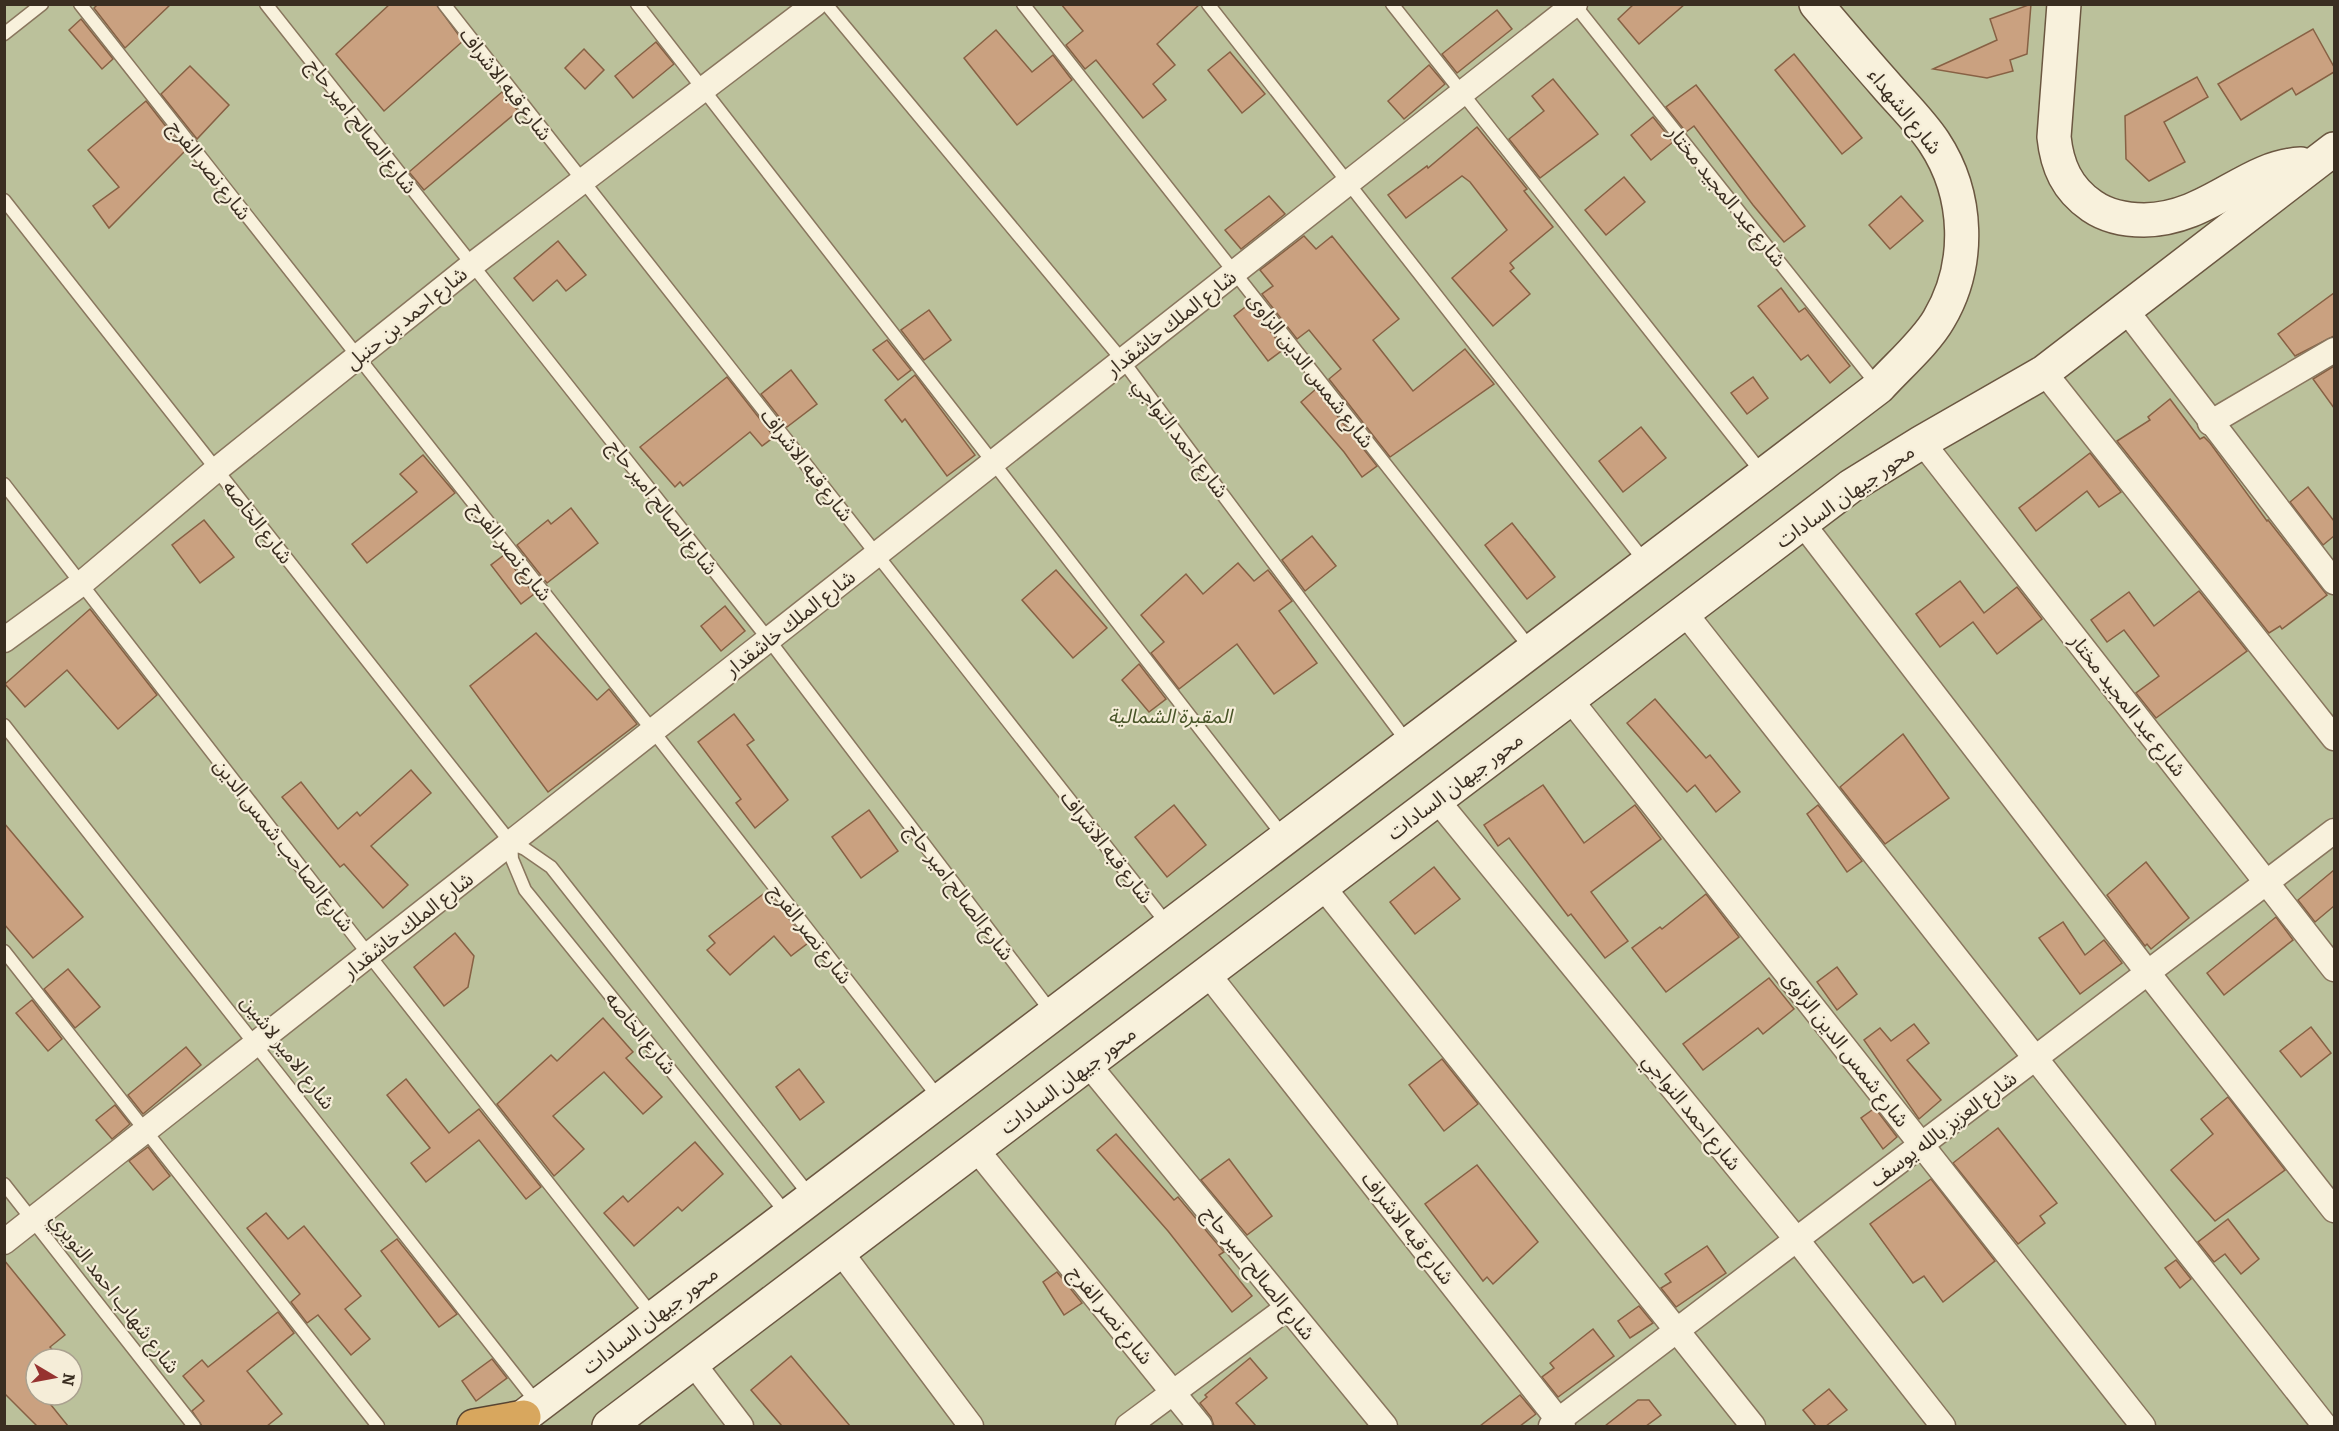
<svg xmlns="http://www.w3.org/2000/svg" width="2339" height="1431" font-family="Bitter,'Noto Sans Arabic',serif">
  <rect width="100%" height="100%" fill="#ede4c8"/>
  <path fill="#bbc19b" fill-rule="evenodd" d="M5 5H2334V1426H5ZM36 1359H72V1395H36Z"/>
  <g fill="#caa180" stroke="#876144" stroke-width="1.5">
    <path d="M98 4H171L125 48 94 8Z"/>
    <path d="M390 4H436L463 41 384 111 336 54Z"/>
    <path d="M1061 4H1200L1157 44 1175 65 1153 84 1166 100 1143 118 1096 60 1085 69 1066 45 1083 31Z"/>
    <path d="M1634 4H1685L1639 44 1618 19Z"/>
    <path d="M2031 4 2027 54 2010 60 2013 71 1987 78 1933 69 1997 40 1990 19Z"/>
    <path d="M1497 10 1512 29 1457 73 1442 54Z"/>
    <path d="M81 19 113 59 102 69 69 30Z"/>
    <path d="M2313 29 2334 67V72L2296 95 2292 88 2241 120 2218 84Z"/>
    <path d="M996 30 1032 72 1053 55 1072 80 1017 125 964 58Z"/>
    <path d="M656 42 674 64 633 98 615 76Z"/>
    <path d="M584 49 604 70 585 89 565 68Z"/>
    <path d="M1230 52 1265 94 1242 113 1208 70Z"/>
    <path d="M1794 54 1862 138 1842 154 1775 70Z"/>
    <path d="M1429 65 1445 84 1404 119 1388 101Z"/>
    <path d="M190 66 229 105 197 139 161 94Z"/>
    <path d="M2197 77 2208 97 2164 122 2185 162 2149 181 2126 159 2125 116Z"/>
    <path d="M1553 79 1598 134 1540 178 1509 139 1544 111 1532 96Z"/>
    <path d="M1696 85 1805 226 1784 242 1753 205 1694 126 1686 132 1666 107Z"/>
    <path d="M502 92 518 111 424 190 409 172Z"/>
    <path d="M146 101 185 151 109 228 93 206 119 187 88 150Z"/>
    <path d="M1653 117 1673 142 1651 160 1631 135Z"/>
    <path d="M1477 127 1527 189 1524 191 1553 227 1510 263 1514 268 1510 271 1530 294 1493 326 1452 278 1507 230 1470 182 1462 176 1406 218 1388 195 1427 166 1428 168Z"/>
    <path d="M1624 177 1645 202 1606 235 1585 210Z"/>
    <path d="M1269 196 1285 214 1241 249 1225 230Z"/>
    <path d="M1901 196 1923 221 1890 249 1869 225Z"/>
    <path d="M1304 236 1316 249 1332 236 1399 319 1373 340 1413 391 1465 349 1494 384 1390 457 1329 379 1341 369 1309 330 1297 339 1262 294 1273 286 1260 270Z"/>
    <path d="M558 241 586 275 566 291 557 280 533 301 514 278Z"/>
    <path d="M1781 288 1799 312 1805 308 1850 366 1830 383 1808 355 1801 360 1758 306Z"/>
    <path d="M2334 293V336L2295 356 2278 334Z"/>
    <path d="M1249 304 1284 349 1268 361 1234 316Z"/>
    <path d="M929 310 951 340 924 360 901 330Z"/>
    <path d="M887 340 911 370 898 380 873 350Z"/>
    <path d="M2334 366V408L2313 379Z"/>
    <path d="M791 370 817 404 787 427 761 394Z"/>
    <path d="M915 375 975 455 947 476 905 419 902 422 885 400Z"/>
    <path d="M727 377 774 437 762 446 750 432 683 486 680 482 675 487 640 447Z"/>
    <path d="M1753 377 1768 398 1747 414 1731 393Z"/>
    <path d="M1316 389 1377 466 1362 477 1344 452 1301 402Z"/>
    <path d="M2170 399 2200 439 2204 437 2210 443 2267 521 2268 520 2327 595 2282 629 2280 626 2269 633 2117 441 2150 420 2148 417Z"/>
    <path d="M1641 427 1666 458 1623 492 1599 461Z"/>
    <path d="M2090 453 2121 492 2099 507 2087 491 2036 531 2019 508Z"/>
    <path d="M423 455 455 493 367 563 352 544 417 492 400 474Z"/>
    <path d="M2308 487 2334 521V536L2323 545 2290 502Z"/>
    <path d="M571 508 598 543 547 583 517 545 548 520 551 524Z"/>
    <path d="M204 520 234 557 200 583 172 545Z"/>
    <path d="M1512 523 1555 577 1527 599 1485 545Z"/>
    <path d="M1312 536 1336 566 1305 591 1282 560Z"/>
    <path d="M504 555 534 594 521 604 491 565Z"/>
    <path d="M1238 563 1254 581 1268 570 1292 601 1279 611 1317 663 1274 694 1237 644 1179 689 1151 653 1164 642 1141 615 1186 574 1203 594Z"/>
    <path d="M1056 570 1107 628 1073 658 1022 600Z"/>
    <path d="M1960 581 1984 613 2017 587 2042 619 1997 654 1973 622 1940 647 1916 614Z"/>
    <path d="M2199 591 2247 651 2156 718 2136 693 2159 676 2124 630 2107 642 2091 620 2129 592 2154 626Z"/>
    <path d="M725 606 745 631 721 651 701 626Z"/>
    <path d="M90 609 157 695 118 729 67 670 25 707 5 684Z"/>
    <path d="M536 633 597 700 609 689 637 724 548 792 470 686Z"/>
    <path d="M1139 664 1166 699 1149 712 1122 680Z"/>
    <path d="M1655 699 1706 758 1710 755 1740 792 1716 812 1695 785 1687 792 1627 723Z"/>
    <path d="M734 714 754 740 747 745 788 800 755 828 736 803 741 799 698 742Z"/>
    <path d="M1903 734 1949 798 1885 844 1840 787Z"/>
    <path d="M411 770 431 793 371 846 408 885 383 908 344 864 340 867 282 797 301 782 338 829 357 812 360 816Z"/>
    <path d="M1543 785 1584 843 1635 805 1661 839 1591 892 1628 941 1605 958 1571 914 1568 916 1509 838 1498 846 1484 825Z"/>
    <path d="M1174 805 1206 845 1167 877 1135 837Z"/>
    <path d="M1818 805 1862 861 1847 872 1807 814Z"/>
    <path d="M869 810 898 851 861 878 832 837Z"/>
    <path d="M4 823 83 917 33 958 4 924Z"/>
    <path d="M2146 862 2189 918 2151 949 2147 944 2145 946 2107 895Z"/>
    <path d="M1434 867 1460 899 1415 934 1390 902Z"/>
    <path d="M2334 870V906L2315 922 2298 900Z"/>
    <path d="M767 891 808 943 791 956 774 936 730 975 707 950 715 943 709 936Z"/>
    <path d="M1706 894 1739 937 1666 992 1632 948 1660 927 1662 929Z"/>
    <path d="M2276 917 2293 940 2224 995 2207 973Z"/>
    <path d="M2063 922 2085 955 2104 940 2122 963 2080 994 2039 938Z"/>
    <path d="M455 933 474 956 468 987 444 1006 414 967Z"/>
    <path d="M1837 967 1857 994 1837 1010 1817 982Z"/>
    <path d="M68 969 100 1007 75 1028 44 989Z"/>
    <path d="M1769 978 1794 1009 1763 1034 1758 1028 1703 1070 1683 1044Z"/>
    <path d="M32 1000 62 1039 48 1051 16 1013Z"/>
    <path d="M603 1018 633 1052 626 1058 662 1097 643 1114 604 1072 553 1116 584 1149 554 1176 497 1104 551 1055 557 1061Z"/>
    <path d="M1914 1024 1929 1043 1907 1060 1941 1100 1919 1119 1864 1040 1880 1028 1891 1041Z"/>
    <path d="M2311 1027 2331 1053 2301 1077 2280 1051Z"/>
    <path d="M186 1047 201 1065 143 1114 128 1095Z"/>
    <path d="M1442 1059 1478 1104 1444 1131 1409 1085Z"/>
    <path d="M799 1069 824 1102 800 1120 776 1087Z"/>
    <path d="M406 1079 449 1133 479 1109 541 1187 526 1199 479 1140 426 1182 411 1163 430 1148 387 1095Z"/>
    <path d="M2228 1097 2285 1170 2215 1221 2171 1170 2213 1134 2201 1119Z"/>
    <path d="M115 1105 130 1124 112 1139 96 1120Z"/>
    <path d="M1875 1108 1897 1137 1883 1149 1861 1118Z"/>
    <path d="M1998 1128 2057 1203 2040 1216 2045 1223 2018 1244 1953 1163Z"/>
    <path d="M1116 1134 1174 1200 1178 1197 1224 1252 1219 1255 1252 1296 1232 1312 1168 1231 1097 1150Z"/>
    <path d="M695 1142 723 1174 682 1211 678 1207 634 1246 604 1213 623 1196 628 1202Z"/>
    <path d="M148 1147 170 1176 153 1190 129 1161Z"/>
    <path d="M1229 1159 1272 1216 1247 1235 1201 1180Z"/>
    <path d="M1477 1165 1538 1242 1493 1284 1487 1277 1483 1281 1425 1204Z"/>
    <path d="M1931 1179 1995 1261 1943 1302 1924 1276 1913 1283 1870 1224Z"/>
    <path d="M266 1213 288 1239 304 1226 361 1296 345 1309 370 1339 351 1355 318 1315 307 1323 291 1302 300 1294 247 1228Z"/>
    <path d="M2228 1219 2259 1259 2241 1274 2225 1254 2214 1262 2198 1242Z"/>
    <path d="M397 1239 457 1314 439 1327 381 1251Z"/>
    <path d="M1707 1246 1726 1273 1676 1307 1661 1288 1671 1282 1665 1274Z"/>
    <path d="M4 1260 65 1335 50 1347 60 1359H36V1395H43L68 1426H37L4 1393Z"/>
    <path d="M2176 1260 2191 1279 2180 1288 2165 1268Z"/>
    <path d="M1057 1272 1082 1303 1064 1315 1043 1282Z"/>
    <path d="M1639 1306 1653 1323 1630 1338 1618 1321Z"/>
    <path d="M278 1312 294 1333 247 1371 282 1414 267 1426H202L192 1411 204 1401 183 1376 202 1360 208 1367Z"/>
    <path d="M1593 1329 1614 1356 1558 1397 1542 1377 1554 1368 1550 1363Z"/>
    <path d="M791 1356 850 1426H782L751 1390Z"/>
    <path d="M1250 1358 1267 1378 1236 1403 1256 1426H1214L1211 1417 1200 1403 1207 1397 1205 1395Z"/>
    <path d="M492 1359 507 1378 476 1401 462 1381Z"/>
    <path d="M1829 1389 1847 1410 1826 1426H1816L1803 1410Z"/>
    <path d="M1520 1395 1536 1414 1520 1426H1480Z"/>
    <path d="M1638 1400H1649L1661 1415 1646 1426H1605Z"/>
  </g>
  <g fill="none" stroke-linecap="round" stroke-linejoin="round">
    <defs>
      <g id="lane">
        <path d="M80 4 653 731 939 1098"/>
        <path d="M266 4 769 640 1053 1014"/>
        <path d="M444 4 1168 925"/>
        <path d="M637 4 1284 837"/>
        <path d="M826 4 1123 361 1408 743"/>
        <path d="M1023 4 1531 649"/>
        <path d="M1208 4 1646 563"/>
        <path d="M1392 4 1763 474"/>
        <path d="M1574 4 1878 386"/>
        <path d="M4 34 42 4"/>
        <path d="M4 200 511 843 525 849 551 867 811 1197"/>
        <path d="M4 484 369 955 653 1316"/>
        <path d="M4 725 537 1403"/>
        <path d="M511 843 512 859 525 890 787 1214"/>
        <path d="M4 951 378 1426"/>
        <path d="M4 1184 194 1426"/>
      </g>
      <g id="street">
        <path d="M2126 310 2334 582"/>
        <path d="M2044 372 2334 738"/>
        <path d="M2210 423 2334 350"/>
        <path d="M1922 442 2334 969"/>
        <path d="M1803 524 2148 973 2334 1210"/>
        <path d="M1685 613 2325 1426"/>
        <path d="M4 640 82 583 216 470 472 265 815 4"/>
        <path d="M1570 699 2143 1426"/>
        <path d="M1437 800 1797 1240 1943 1426"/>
        <path d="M1323 887 1753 1426"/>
        <path d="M1208 974 1563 1426"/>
        <path d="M1088 1064 1385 1426"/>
        <path d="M976 1149 1200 1426"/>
        <path d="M4 1242 1575 4"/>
        <path d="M840 1251 971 1426"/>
        <path d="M693 1363 741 1426"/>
        <path d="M1128 1426 1287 1308"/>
        <path d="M1551 1426 2334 831"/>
      </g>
      <g id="secondary">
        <path d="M2064 4 2054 137C2057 166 2067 189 2092 206 2108 217 2126 220 2144 220 2209 219 2245 167 2301 164"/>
        <path d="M511 1426 1879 387C1897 367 1926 342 1939 319 1971 265 1969 195 1934 142 1920 121 1901 103 1884 83 1861 57 1839 31 1816 4"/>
        <path d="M609 1426 1851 486 1922 442 2044 372 2334 149"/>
      </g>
      <path id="highway" d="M474 1426 524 1417"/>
    </defs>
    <use href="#lane" stroke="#89765e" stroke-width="15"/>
    <use href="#street" stroke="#89765e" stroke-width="27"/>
    <use href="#secondary" stroke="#6b5741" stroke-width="36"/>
    <use href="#highway" stroke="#574432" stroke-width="36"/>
    <use href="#lane" stroke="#f8f1dc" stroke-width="12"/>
    <use href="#street" stroke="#f8f1dc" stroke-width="24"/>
    <use href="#secondary" stroke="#f8f1dc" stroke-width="33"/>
    <use href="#highway" stroke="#d8a75e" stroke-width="33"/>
  </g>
  <g text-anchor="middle" stroke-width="4.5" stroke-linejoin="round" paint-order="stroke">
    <g font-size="20" fill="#3a2e21" stroke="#f5edd8">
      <text transform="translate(506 84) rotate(52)" y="7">شارع قبه الاشراف</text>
      <text transform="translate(1905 111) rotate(51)" y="7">شارع الشهداء</text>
      <text transform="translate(362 126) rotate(52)" y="7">شارع الصالح امير حاج</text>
      <text transform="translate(210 170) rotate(52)" y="7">شارع نصر الفرج</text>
      <text transform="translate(1727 196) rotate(51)" y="7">شارع عبد المجيد مختار</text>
      <text transform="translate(406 318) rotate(-39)" y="7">شارع احمد بن حنبل</text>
      <text transform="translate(1171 323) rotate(-38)" y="7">شارع الملك خاشقدار</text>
      <text transform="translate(1311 370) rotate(52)" y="7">شارع شمس الدين الزاوى</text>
      <text transform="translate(1181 438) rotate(53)" y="7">شارع احمد النواجي</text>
      <text transform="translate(807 465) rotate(52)" y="7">شارع قبه الاشراف</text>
      <text transform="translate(1845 496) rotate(-35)" y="7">محور جيهان السادات</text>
      <text transform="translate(663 507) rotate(52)" y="7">شارع الصالح امير حاج</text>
      <text transform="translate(258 522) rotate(52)" y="7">شارع الخاصه</text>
      <text transform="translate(511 551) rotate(52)" y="7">شارع نصر الفرج</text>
      <text transform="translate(790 623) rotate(-38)" y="7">شارع الملك خاشقدار</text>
      <text transform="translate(2128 705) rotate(52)" y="7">شارع عبد المجيد مختار</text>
      <text transform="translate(1455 786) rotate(-37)" y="7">محور جيهان السادات</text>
      <text transform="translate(284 845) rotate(52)" y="7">شارع الصاحب شمس الدين</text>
      <text transform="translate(1107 847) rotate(52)" y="7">شارع قبه الاشراف</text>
      <text transform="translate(960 892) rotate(53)" y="7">شارع الصالح امير حاج</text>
      <text transform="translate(408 925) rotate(-38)" y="7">شارع الملك خاشقدار</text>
      <text transform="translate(811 934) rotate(52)" y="7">شارع نصر الفرج</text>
      <text transform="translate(641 1033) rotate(51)" y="7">شارع الخاصه</text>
      <text transform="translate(1846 1049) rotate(52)" y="7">شارع شمس الدين الزاوى</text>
      <text transform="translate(288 1052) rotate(52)" y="7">شارع الامير لاشين</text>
      <text transform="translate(1068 1080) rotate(-37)" y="7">محور جيهان السادات</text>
      <text transform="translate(1692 1112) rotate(51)" y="7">شارع احمد النواجي</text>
      <text transform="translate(1943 1129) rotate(-37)" y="7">شارع العزيز بالله يوسف</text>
      <text transform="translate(1408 1228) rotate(52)" y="7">شارع قبه الاشراف</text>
      <text transform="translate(1259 1273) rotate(51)" y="7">شارع الصالح امير حاج</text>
      <text transform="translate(115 1293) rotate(52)" y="7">شارع شهاب احمد النويري</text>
      <text transform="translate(1111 1315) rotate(51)" y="7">شارع نصر الفرج</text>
      <text transform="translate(650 1320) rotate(-37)" y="7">محور جيهان السادات</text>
    </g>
    <g font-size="20" font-style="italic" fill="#485528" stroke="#f5edd8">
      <text x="1170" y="723">المقبرة الشمالية</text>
    </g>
  </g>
  <rect width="2339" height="1431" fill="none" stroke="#3a2e21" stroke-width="12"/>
  <g transform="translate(54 1377) rotate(100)"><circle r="28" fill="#f5edd8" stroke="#aaa18f" stroke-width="1.5"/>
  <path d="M0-4.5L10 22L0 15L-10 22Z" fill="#963330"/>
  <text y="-9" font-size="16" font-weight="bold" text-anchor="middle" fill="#3a2e21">N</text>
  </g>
</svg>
